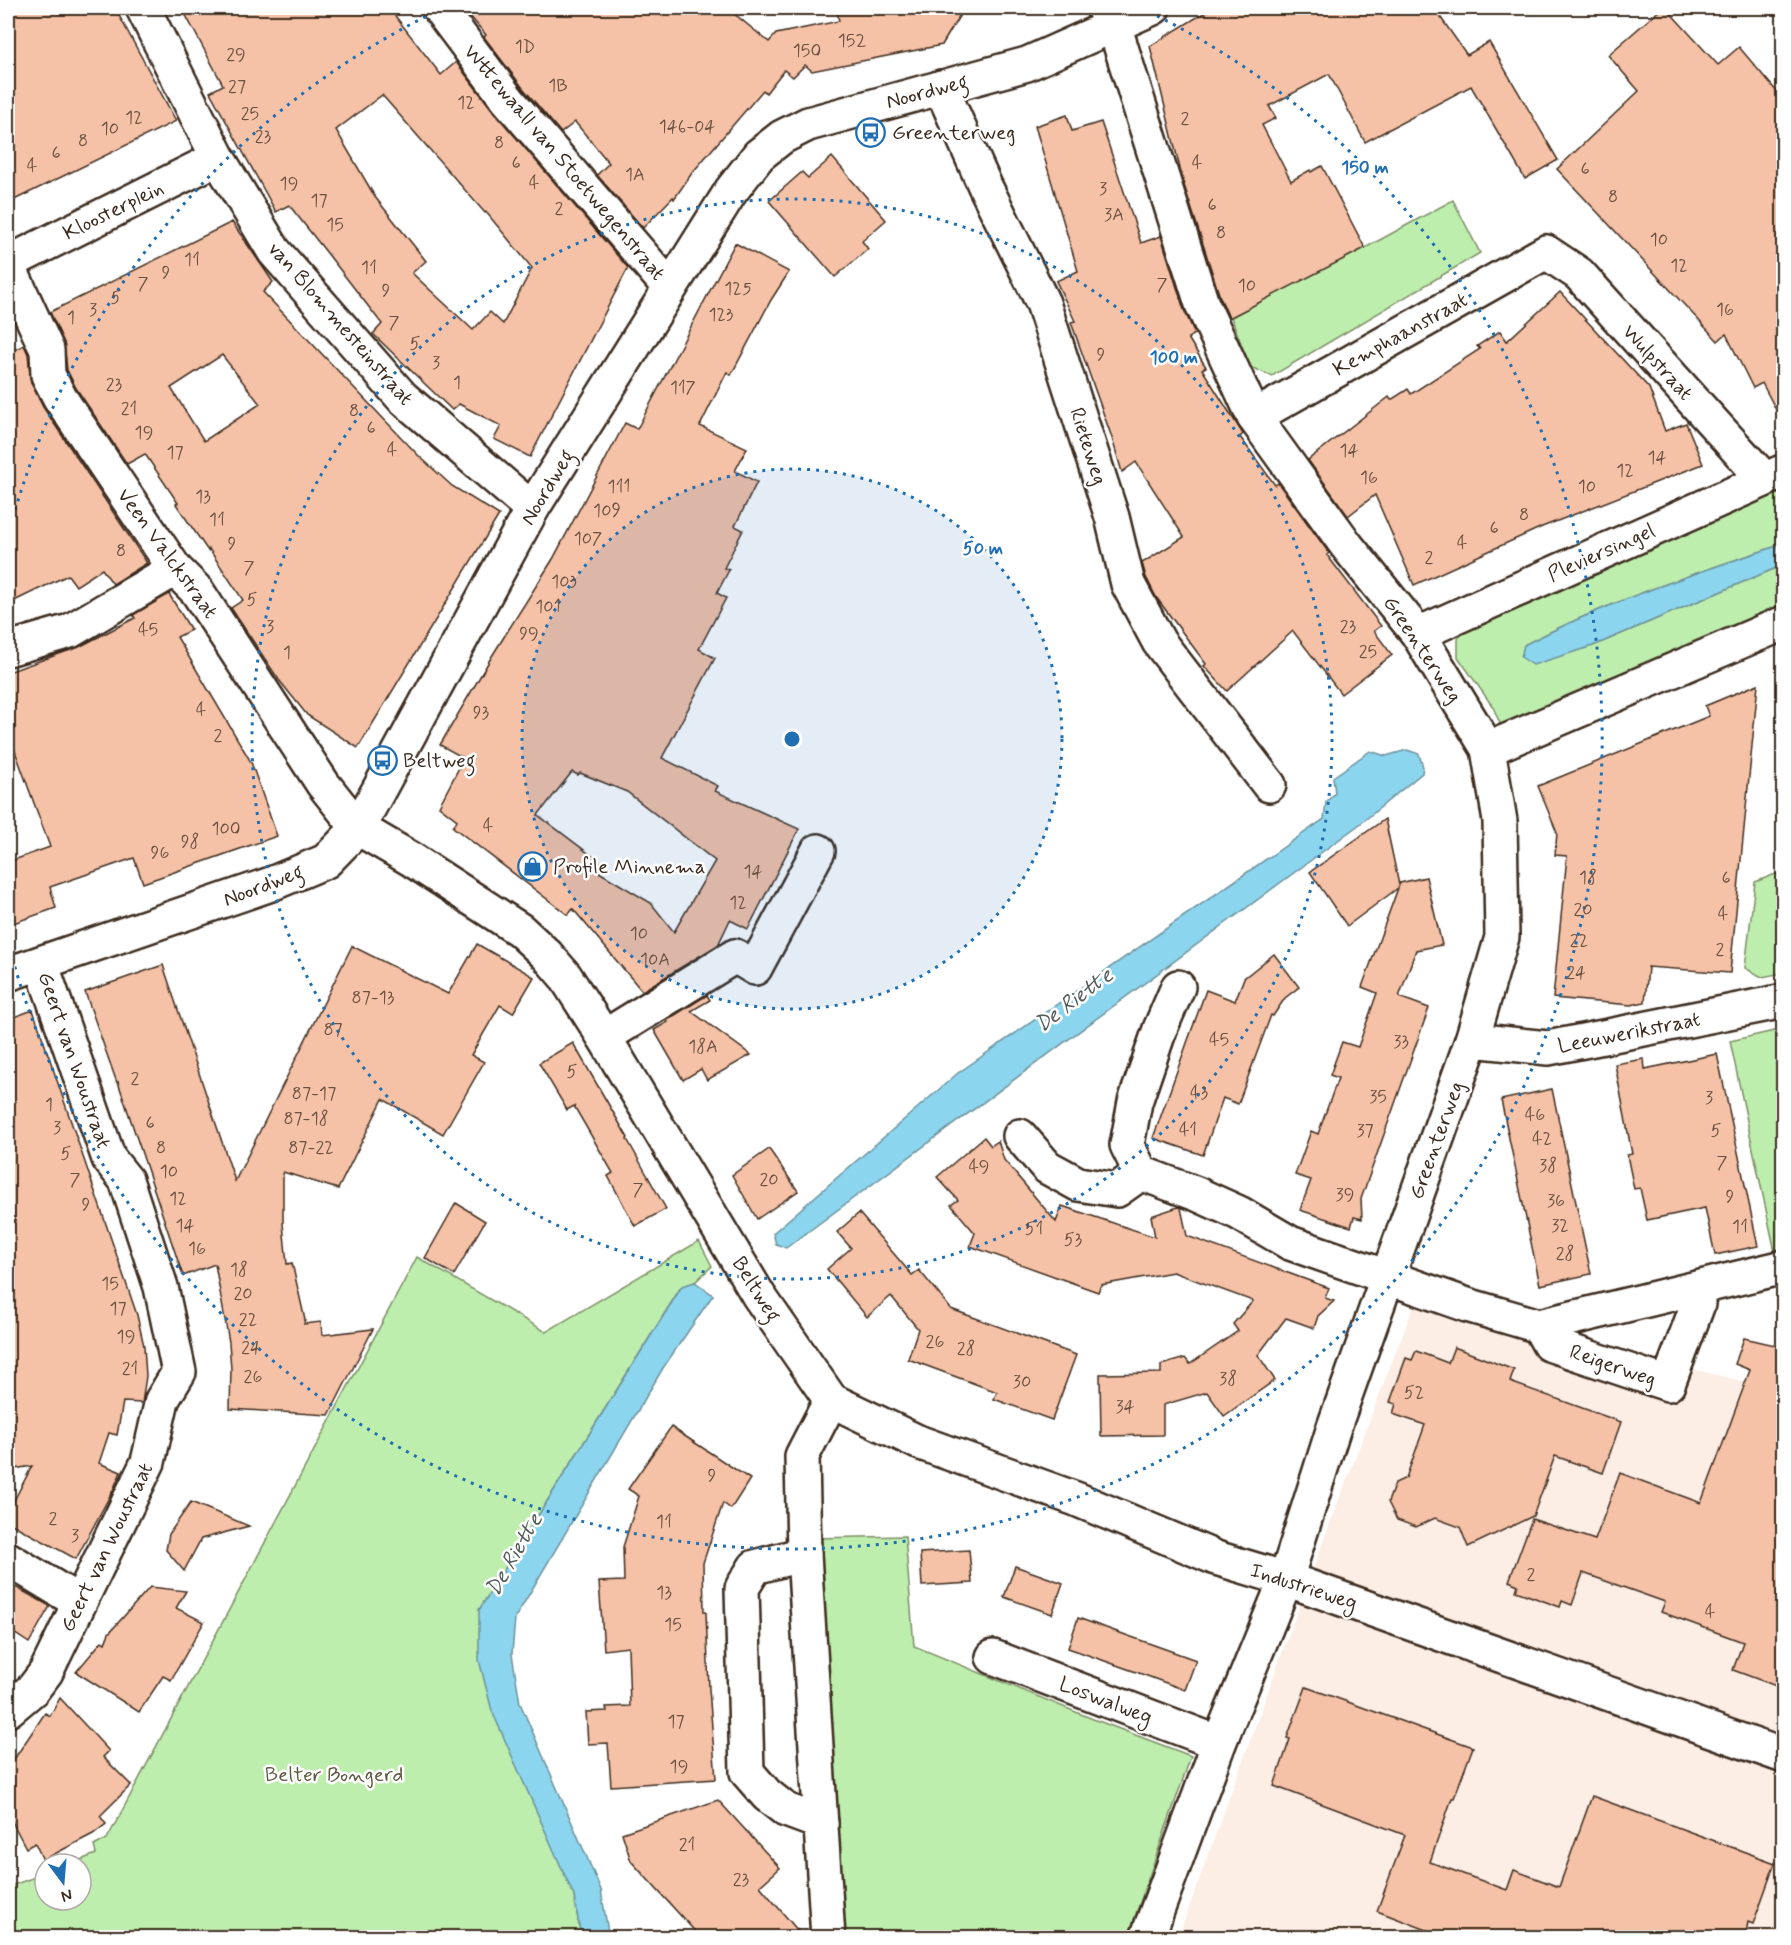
<svg xmlns="http://www.w3.org/2000/svg" width="1791" height="1945" font-family="Mynerve,sans-serif">
  <rect width="100%" height="100%" fill="#fff"/>
  <filter id="ink" filterUnits="userSpaceOnUse"><feTurbulence type="fractalNoise" baseFrequency=".0167" numOctaves="2"/><feDisplacementMap in="SourceGraphic" scale="12" xChannelSelector="R" yChannelSelector="G"/><feConvolveMatrix kernelMatrix="1 2 1 2 8 2 1 2 1" color-interpolation-filters="sRGB"/></filter>
  <g filter="url(#ink)">
    <path fill="#fcede5" d="M1415 1302 1783 1391V1937L1178 1938 1316 1560Z"/>
    <g fill="#beeead" stroke="#7c8c66" stroke-width="1.5">
      <path d="M1453 200 1480 253 1272 376 1250 367 1231 317 1365 248Z"/>
      <path d="M1783 487V544C1695 573 1607 602 1524 645L1593 646 1783 565V612L1501 726 1493 707 1458 657V638L1481 619Z"/>
      <path d="M1783 871V973L1762 977 1745 968 1755 882Z"/>
      <path d="M1783 1029 1784 1250 1775 1252 1730 1041Z"/>
      <path d="M699 1241 712 1266 695 1282 681 1287 479 1610 574 1896 581 1937 8 1938V1887L45 1873V1900H81V1864H70L96 1854 94 1846 107 1839 417 1257 546 1332Z"/>
      <path d="M905 1536 914 1646 1093 1719 1191 1756 1128 1937H844L816 1538Z"/>
    </g>
    <g fill="#8cd5ee" stroke="#6c919b" stroke-width="1.5">
      <path d="M1783 544V565L1593 646 1533 665 1521 657 1524 645C1607 602 1695 573 1783 544Z"/>
      <path d="M1407 750 1419 754 1423 767 1422 773 1360 824 786 1248 776 1244 773 1233 958 1073 1324 819 1326 802 1335 793 1333 777 1370 751 1386 756Z"/>
      <path d="M695 1282 713 1295 663 1368 515 1618 512 1654 520 1703 601 1890 608 1932 607 1937H581L574 1896 492 1711 479 1660V1610L682 1286Z"/>
    </g>
    <g fill="#f6c2a7" stroke="#3b2a1e" stroke-width="1.5" fill-rule="evenodd">
      <path d="M8 8H115L176 121 8 203Z"/>
      <path d="M182 8H389L441 75 456 62 494 112 628 268 530 457 494 439 501 426 459 404 452 410 373 334 382 324 327 253 289 205 276 212 210 92 223 85ZM382 95 485 213 486 212 532 268 503 324 490 312 473 330 412 273 426 261 375 197 336 130Z"/>
      <path d="M463 8H727L769 42 776 34 839 21 836 8H964L942 45 812 71 805 65 793 77 784 70 766 93 763 90 692 173 674 199 673 197 643 228 597 175 609 163 575 122 561 133 523 88 484 37 486 35Z"/>
      <path d="M1212 8H1434L1467 55 1489 42 1558 160 1525 179 1471 86 1365 142 1329 74 1269 106 1276 118 1262 125 1291 181 1310 170 1311 172 1322 166 1365 248 1229 318 1220 297 1184 185 1150 46Z"/>
      <path d="M1662 8H1666L1718 65 1739 47 1784 100V425L1762 383 1753 388 1726 334 1718 341 1557 169 1639 91 1608 55Z"/>
      <path d="M1067 115 1072 131 1101 122 1141 243 1161 236 1184 310 1195 334 1188 338 1206 367 1202 369 1243 434 1240 437 1275 485 1278 483 1329 553 1327 555 1381 626 1374 631 1392 655 1341 694 1293 631 1227 691 1204 666 1206 664 1156 597 1146 577 1142 563 1184 537 1136 462 1122 472 1111 435 1071 322 1075 321 1056 281 1078 271 1035 126Z"/>
      <path d="M832 157 886 220 862 241 868 249 835 277 769 201 802 172 808 178Z"/>
      <path d="M232 222 273 282 263 292 418 455 452 486 499 515 358 748 307 715 279 680 231 608 243 600 209 549 208 551 193 529 176 504 178 503 145 454 127 464 76 388 67 370 64 343 50 312ZM222 355 260 404 204 441 171 388Z"/>
      <path d="M735 243 789 272 771 300 731 375 727 372 700 426 747 448 735 471 757 482 735 526 743 530 724 568 729 570 717 593 726 598 699 649 715 658 662 758 718 786 715 791 799 829 748 929 730 920 718 945 642 991 573 909 568 915 453 827 457 820 439 806 464 758 440 745 492 656 553 559 625 423 637 429ZM572 772 578 775 580 773 627 792 715 861 674 932 651 903 599 872 604 865 538 815Z"/>
      <path d="M1560 292 1649 388 1665 431 1686 423 1703 464 1542 527 1414 585 1375 495 1348 516 1308 460 1389 397 1391 400 1408 389 1411 394 1480 349 1477 346 1500 331 1507 341Z"/>
      <path d="M24 345 28 354 31 383 43 407 147 563 113 584 102 569 76 586 68 575 8 604V353Z"/>
      <path d="M169 594 191 630 177 637 251 762 277 836 143 883 134 858 50 887 56 908 8 925V862L50 847 15 751 8 754V672L79 647 135 618 133 615Z"/>
      <path d="M1758 684 1730 973 1648 967 1645 1002 1631 1005 1553 998 1567 856 1555 855 1557 833 1538 786 1709 716 1705 706Z"/>
      <path d="M1385 819 1399 885 1400 883 1426 877 1442 945 1416 950 1399 997 1429 1008 1361 1199 1362 1219 1354 1217 1351 1227 1300 1210 1311 1180 1295 1175 1311 1131 1318 1134 1338 1078 1330 1075 1342 1042 1358 1047 1377 993 1362 987 1398 888 1347 926 1310 872Z"/>
      <path d="M477 944 534 977 513 1013 500 1005 471 1055 484 1062 443 1134 383 1099 338 1189 283 1172V1224L287 1264 292 1263 305 1320 304 1324 321 1322 322 1335 373 1329 329 1415 230 1409 231 1369 229 1342 215 1264 183 1276 118 1082 117 1083 85 992 163 965 235 1181 352 946 448 994Z"/>
      <path d="M1274 954 1299 987 1285 998 1273 1016 1271 1015 1238 1104 1223 1098 1203 1155 1153 1138 1206 990 1235 1001 1244 978Z"/>
      <path d="M707 995 710 1000 691 1011 751 1055 707 1080 701 1069 683 1080 654 1030 668 1022 667 1020Z"/>
      <path d="M33 1010 137 1315 144 1346 146 1376 142 1403 123 1402 117 1435 109 1433 99 1463 121 1472 113 1490 76 1559 8 1522V1512L32 1466 8 1470V1019Z"/>
      <path d="M573 1043 628 1138 627 1139 666 1209 635 1226 608 1176 613 1173 574 1106 567 1110 539 1063Z"/>
      <path d="M1717 1054 1758 1246 1715 1255 1705 1208 1647 1220 1640 1188 1634 1189 1627 1155 1632 1154 1615 1064 1644 1059 1645 1069Z"/>
      <path d="M1552 1089 1591 1274 1540 1285 1501 1100Z"/>
      <path d="M984 1137 991 1146 998 1141 1004 1160 1056 1222 1062 1206 1155 1237 1151 1216 1178 1207 1181 1208 1187 1236 1329 1288 1325 1298 1334 1301 1318 1316 1314 1328 1286 1318 1258 1355 1275 1380 1224 1416 1207 1392 1163 1405V1435L1101 1436 1100 1374 1161 1373V1365L1185 1358 1190 1364 1238 1331 1233 1324 1253 1301 1173 1272 1101 1285 1098 1292 970 1246 975 1233 951 1205 958 1200 937 1177Z"/>
      <path d="M769 1149 798 1191 757 1219 732 1175Z"/>
      <path d="M456 1203 485 1221 454 1275 425 1258Z"/>
      <path d="M859 1213 912 1275 919 1270 951 1309 1076 1355 1052 1420 994 1399 997 1392 908 1359 918 1329 891 1296 867 1317 827 1269 851 1248 837 1232Z"/>
      <path d="M1744 1338 1784 1347V1689L1733 1670 1743 1642 1661 1612 1665 1602 1583 1573 1572 1605 1562 1601 1560 1607 1516 1591 1518 1585 1509 1581 1532 1519 1595 1540 1620 1473 1701 1503 1750 1370 1735 1364Z"/>
      <path d="M1454 1347 1514 1370 1510 1382 1621 1422 1603 1473 1555 1456 1533 1516 1468 1547 1460 1527 1435 1518 1416 1527 1397 1520 1388 1502 1395 1483 1406 1478 1425 1425 1393 1414 1396 1404 1390 1402 1406 1358 1412 1360 1416 1351 1448 1363Z"/>
      <path d="M671 1427 750 1479 731 1509 723 1503 703 1563 704 1612H706L709 1689 716 1779 611 1786 608 1743 588 1744 586 1712 607 1711 606 1707 630 1706 628 1647 604 1650 599 1582 624 1581 623 1547 639 1496 628 1489Z"/>
      <path d="M191 1502 249 1526 201 1539 184 1571 166 1550 169 1534Z"/>
      <path d="M969 1550 972 1583 922 1586 920 1553Z"/>
      <path d="M1015 1566 1063 1583 1052 1614 1004 1597Z"/>
      <path d="M8 1583 50 1606 29 1643 8 1629Z"/>
      <path d="M150 1587 186 1591 176 1608 204 1622 171 1680 163 1676 139 1712 76 1672 102 1641 105 1643 109 1633Z"/>
      <path d="M1078 1618 1196 1660 1185 1690 1139 1673 1068 1648Z"/>
      <path d="M1306 1687 1473 1747 1454 1798H1452L1430 1862 1507 1890 1514 1870 1559 1887 1592 1796 1775 1863 1753 1924 1748 1922 1745 1938H1448L1377 1911 1405 1835 1274 1786 1290 1739 1287 1738Z"/>
      <path d="M60 1698 109 1751 103 1757 131 1785 100 1816 106 1824 93 1834 43 1860 35 1843 26 1848 8 1814V1768L45 1713 50 1716Z"/>
      <path d="M718 1800 780 1868 760 1886 804 1938H701L631 1861 622 1833Z"/>
    </g>
    <g fill="none" stroke-linecap="round" stroke-linejoin="round">
      <defs>
        <g id="minor">
          <path d="M143 8 218 158 274 251 402 397 532 509"/>
          <path d="M439 8 508 100 670 288"/>
          <path d="M1103 8 1114 25 1202 304 1254 417 1347 546 1418 634 1488 749 1500 821 1502 937 1472 1040 1334 1427 1286 1579 1219 1743 1147 1938"/>
          <path d="M941 87 985 186 1043 303 1112 517 1128 584 1159 642 1269 785"/>
          <path d="M8 263 218 158"/>
          <path d="M8 265 47 350 48 375 60 398 175 569 197 591 323 784 358 828 411 859 520 930 547 955 565 976 604 1037 759 1296 831 1400"/>
          <path d="M1254 417 1546 252 1579 274 1764 479"/>
          <path d="M1418 634 1784 471"/>
          <path d="M8 649 70 631 175 569"/>
          <path d="M1488 749 1784 623"/>
          <path d="M8 974 271 884 326 861 358 828 532 509 731 191 759 155 782 137 808 124 1027 64 1153 8"/>
          <path d="M1178 987 1160 1029 1135 1102 1127 1145 1141 1173 1197 1194 1239 1213 1290 1243 1467 1305 1539 1326 1784 1267"/>
          <path d="M604 1037 735 956 755 968 818 851"/>
          <path d="M1472 1040 1548 1048 1784 1001"/>
          <path d="M1020 1136 1047 1167 1078 1184 1117 1190 1141 1173"/>
          <path d="M1539 1326 1549 1344 1668 1384 1698 1304V1288"/>
          <path d="M831 1400 918 1442 1076 1499 1216 1558 1286 1579 1784 1756"/>
          <path d="M804 1554 755 1567 742 1588 747 1772 767 1795 786 1810 821 1823"/>
          <path d="M8 1559 79 1602"/>
          <path d="M993 1657 1219 1743"/>
          <path d="M8 1710 33 1689 46 1672 148 1462 162 1400 179 1372 161 1287 126 1180 109 1159 41 963"/>
          <path d="M828 1938 804 1554 802 1456 831 1400"/>
        </g>
      </defs>
      <use href="#minor" stroke="#3b2a1e" stroke-width="38"/>
      <use href="#minor" stroke="#fff" stroke-width="33"/>
    </g>
  </g>
  <circle cx="792" cy="739" r="270" fill="#1f6fb2" fill-opacity=".12"/>
  <g fill="none" stroke="#1f6fb2" stroke-width="3" stroke-dasharray="3 6">
    <circle cx="792" cy="739" r="270"/>
    <circle cx="792" cy="739" r="540"/>
    <path d="M8 536A810 810 0 0 1 443 8M1141 8A810 810 0 1 1 8 942"/>
  </g>
  <defs>
    <symbol id="bus-ring" viewBox="-11 -11 22 22"><circle r="9.5" fill="#fff" stroke="#1f6fb2" stroke-width="1.5"/><path d="M-5-6H5V4H4V6H2V4H-2V6H-4V4H-5ZM-3.5-4V0h7V-4ZM-3.5 1.2v1.5H-2V1.2ZM2 1.2v1.5H3.5V1.2Z" fill="#1f6fb2"/></symbol>
    <symbol id="shop-ring" viewBox="-11 -11 22 22"><circle r="9.5" fill="#fff" stroke="#1f6fb2" stroke-width="1.5"/><path d="M-5-2.5h2.3a2.7 3.5 0 0 1 5.4 0H5L5.5 6h-11ZM-1.5-2.5h3a1.5 2.3 0 0 0-3 0Z" fill="#1f6fb2"/></symbol>
  </defs>
  <g fill-rule="evenodd">
    <use href="#bus-ring" x="854" y="116" width="33" height="33"/>
    <use href="#bus-ring" x="366" y="744" width="33" height="33"/>
    <use href="#shop-ring" x="516" y="850" width="33" height="33"/>
  </g>
  <g text-anchor="middle" stroke-width="5" stroke-linejoin="round" paint-order="stroke">
    <g font-size="18" fill="#6a5040">
      <text x="852" y="46">152</text>
      <text x="525" y="52">1D</text>
      <text x="807" y="56">150</text>
      <text x="236" y="60">29</text>
      <text x="558" y="91">1B</text>
      <text x="237" y="92">27</text>
      <text x="466" y="108">12</text>
      <text x="250" y="119">25</text>
      <text x="134" y="123">12</text>
      <text x="1185" y="124">2</text>
      <text x="687" y="132">146-04</text>
      <text x="110" y="134">10</text>
      <text x="263" y="142">23</text>
      <text x="83" y="146">8</text>
      <text x="499" y="148">8</text>
      <text x="56" y="158">6</text>
      <text x="516" y="168">6</text>
      <text x="1197" y="168">4</text>
      <text x="32" y="171">4</text>
      <text x="1585" y="174">6</text>
      <text x="635" y="180">1A</text>
      <text x="534" y="188">4</text>
      <text x="289" y="189">19</text>
      <text x="1103" y="194">3</text>
      <text x="1613" y="202">8</text>
      <text x="319" y="206">17</text>
      <text x="1212" y="210">6</text>
      <text x="559" y="214">2</text>
      <text x="1114" y="220">3A</text>
      <text x="335" y="230">15</text>
      <text x="1221" y="238">8</text>
      <text x="1659" y="245">10</text>
      <text x="192" y="265">11</text>
      <text x="1679" y="271">12</text>
      <text x="369" y="273">11</text>
      <text x="166" y="278">9</text>
      <text x="143" y="289">7</text>
      <text x="1162" y="290">7</text>
      <text x="1247" y="291">10</text>
      <text x="738" y="294">125</text>
      <text x="386" y="296">9</text>
      <text x="116" y="303">5</text>
      <text x="93" y="315">3</text>
      <text x="1725" y="315">16</text>
      <text x="721" y="320">123</text>
      <text x="71" y="323">1</text>
      <text x="394" y="328">7</text>
      <text x="415" y="349">5</text>
      <text x="1101" y="360">9</text>
      <text x="436" y="368">3</text>
      <text x="457" y="388">1</text>
      <text x="114" y="390">23</text>
      <text x="683" y="393">117</text>
      <text x="129" y="414">21</text>
      <text x="354" y="416">8</text>
      <text x="371" y="433">6</text>
      <text x="144" y="438">19</text>
      <text x="392" y="455">4</text>
      <text x="1349" y="456">14</text>
      <text x="175" y="458">17</text>
      <text x="1657" y="463">14</text>
      <text x="1625" y="476">12</text>
      <text x="1369" y="483">16</text>
      <text x="619" y="492">111</text>
      <text x="1587" y="492">10</text>
      <text x="203" y="502">13</text>
      <text x="607" y="516">109</text>
      <text x="1524" y="520">8</text>
      <text x="217" y="525">11</text>
      <text x="1494" y="533">6</text>
      <text x="588" y="544">107</text>
      <text x="1462" y="548">4</text>
      <text x="232" y="549">9</text>
      <text x="121" y="556">8</text>
      <text x="1429" y="563">2</text>
      <text x="249" y="573">7</text>
      <text x="564" y="587">103</text>
      <text x="252" y="605">5</text>
      <text x="548" y="612">101</text>
      <text x="270" y="632">3</text>
      <text x="1348" y="632">23</text>
      <text x="148" y="635">45</text>
      <text x="529" y="639">99</text>
      <text x="1368" y="657">25</text>
      <text x="287" y="658">1</text>
      <text x="201" y="715">4</text>
      <text x="481" y="718">93</text>
      <text x="218" y="741">2</text>
      <text x="488" y="831">4</text>
      <text x="226" y="834">100</text>
      <text x="190" y="847">98</text>
      <text x="160" y="858">96</text>
      <text x="753" y="877">14</text>
      <text x="1588" y="883">18</text>
      <text x="1726" y="883">6</text>
      <text x="738" y="908">12</text>
      <text x="1583" y="915">20</text>
      <text x="1723" y="919">4</text>
      <text x="639" y="939">10</text>
      <text x="1579" y="946">22</text>
      <text x="1720" y="955">2</text>
      <text x="655" y="965">10A</text>
      <text x="1576" y="978">24</text>
      <text x="373" y="1003">87-13</text>
      <text x="333" y="1035">87</text>
      <text x="1219" y="1045">45</text>
      <text x="1401" y="1047">33</text>
      <text x="703" y="1052">18A</text>
      <text x="572" y="1077">5</text>
      <text x="135" y="1084">2</text>
      <text x="1199" y="1098">43</text>
      <text x="314" y="1099">87-17</text>
      <text x="1378" y="1102">35</text>
      <text x="1709" y="1103">3</text>
      <text x="49" y="1110">1</text>
      <text x="1535" y="1120">46</text>
      <text x="306" y="1124">87-18</text>
      <text x="150" y="1128">6</text>
      <text x="57" y="1133">3</text>
      <text x="1188" y="1135">41</text>
      <text x="1365" y="1136">37</text>
      <text x="1716" y="1136">5</text>
      <text x="1542" y="1144">42</text>
      <text x="161" y="1153">8</text>
      <text x="311" y="1153">87-22</text>
      <text x="66" y="1159">5</text>
      <text x="1722" y="1168">7</text>
      <text x="1548" y="1171">38</text>
      <text x="979" y="1172">49</text>
      <text x="169" y="1177">10</text>
      <text x="75" y="1185">7</text>
      <text x="769" y="1185">20</text>
      <text x="638" y="1195">7</text>
      <text x="1345" y="1200">39</text>
      <text x="1730" y="1202">9</text>
      <text x="178" y="1204">12</text>
      <text x="1556" y="1206">36</text>
      <text x="86" y="1210">9</text>
      <text x="185" y="1231">14</text>
      <text x="1560" y="1231">32</text>
      <text x="1740" y="1232">11</text>
      <text x="1034" y="1234">51</text>
      <text x="1073" y="1245">53</text>
      <text x="197" y="1254">16</text>
      <text x="1565" y="1259">28</text>
      <text x="239" y="1275">18</text>
      <text x="110" y="1289">15</text>
      <text x="243" y="1299">20</text>
      <text x="118" y="1314">17</text>
      <text x="248" y="1325">22</text>
      <text x="126" y="1342">19</text>
      <text x="935" y="1347">26</text>
      <text x="251" y="1353">24</text>
      <text x="966" y="1354">28</text>
      <text x="130" y="1374">21</text>
      <text x="253" y="1382">26</text>
      <text x="1228" y="1384">38</text>
      <text x="1022" y="1387">30</text>
      <text x="1414" y="1398">52</text>
      <text x="1125" y="1412">34</text>
      <text x="712" y="1481">9</text>
      <text x="53" y="1524">2</text>
      <text x="664" y="1527">11</text>
      <text x="75" y="1541">3</text>
      <text x="1531" y="1580">2</text>
      <text x="664" y="1598">13</text>
      <text x="1710" y="1617">4</text>
      <text x="673" y="1630">15</text>
      <text x="676" y="1727">17</text>
      <text x="679" y="1772">19</text>
      <text x="687" y="1850">21</text>
      <text x="741" y="1885">23</text>
    </g>
    <g font-size="21" fill="#3b2a1e" stroke="#fff">
      <text transform="translate(927 91) rotate(-15)" y="7">Noordweg</text>
      <text transform="translate(565 162) rotate(50)" y="7">Wttewaall van Stoetwegenstraat</text>
      <text transform="translate(113 210) rotate(-26)" y="7">Kloosterplein</text>
      <text transform="translate(341 323) rotate(49)" y="7">van Blommesteinstraat</text>
      <text transform="translate(1400 334) rotate(-29)" y="7">Kemphaanstraat</text>
      <text transform="translate(1658 362) rotate(48)" y="7">Wulpstraat</text>
      <text transform="translate(1089 446) rotate(72)" y="7">Rieteweg</text>
      <text transform="translate(547 487) rotate(-59)" y="7">Noordweg</text>
      <text transform="translate(1601 552) rotate(-24)" y="7">Pleviersingel</text>
      <text transform="translate(168 553) rotate(54)" y="7">Veen Valckstraat</text>
      <text transform="translate(1423 649) rotate(56)" y="7">Greenterweg</text>
      <text transform="translate(263 885) rotate(-21)" y="7">Noordweg</text>
      <text transform="translate(1629 1032) rotate(-11)" y="7">Leeuwerikstraat</text>
      <text transform="translate(75 1060) rotate(71)" y="7">Geert van Woustraat</text>
      <text transform="translate(1436 1140) rotate(-70)" y="7">Greenterweg</text>
      <text transform="translate(757 1289) rotate(58)" y="7">Beltweg</text>
      <text transform="translate(1613 1365) rotate(19)" y="7">Reigerweg</text>
      <text transform="translate(106 1547) rotate(-64)" y="7">Geert van Woustraat</text>
      <text transform="translate(1304 1586) rotate(18)" y="7">Industrieweg</text>
      <text transform="translate(1106 1700) rotate(21)" y="7">Loswalweg</text>
    </g>
    <g font-size="21" fill="#3b2a1e" stroke="#fff" text-anchor="start">
      <text x="892" y="139">Greenterweg</text>
      <text x="403" y="767">Beltweg</text>
      <text x="553" y="873">Profile Minnema</text>
    </g>
    <g font-size="21" fill="#5c5b42" stroke="#fff">
      <text x="334" y="1781">Belter Bongerd</text>
    </g>
    <g font-size="22" font-style="italic" fill="#535d5c" stroke="#fff">
      <text transform="translate(1073 999) rotate(-37)" y="8">De Riette</text>
      <text transform="translate(513 1554) rotate(-60)" y="8">De Riette</text>
    </g>
  </g>
  <circle cx="792" cy="739" r="9" fill="#1f6fb2" stroke="#fff" stroke-width="3"/>
  <g font-size="18" text-anchor="middle" font-weight="bold" fill="#1f6fb2" stroke="#fff" stroke-width="5" stroke-linejoin="round" paint-order="stroke">
    <text x="1365" y="173">150 m</text>
    <text x="1174" y="363">100 m</text>
    <text x="983" y="554">50 m</text>
  </g>
  <rect width="1791" height="1945" fill="none" stroke="#fff" stroke-width="30"/>
  <rect x="15" y="15" width="1761" height="1915" fill="none" stroke="#3b2a1e" stroke-width="2" filter="url(#ink)"/>
  <g transform="translate(63 1882) rotate(164)"><circle r="28" fill="#ffffff" stroke="#b1aaa5" stroke-width="1.5"/>
  <path d="M0-4.5L10 22L0 15L-10 22Z" fill="#1f6fb2"/>
  <text y="-9" font-size="16" font-weight="bold" text-anchor="middle" fill="#3b2a1e">N</text>
  </g>
</svg>
